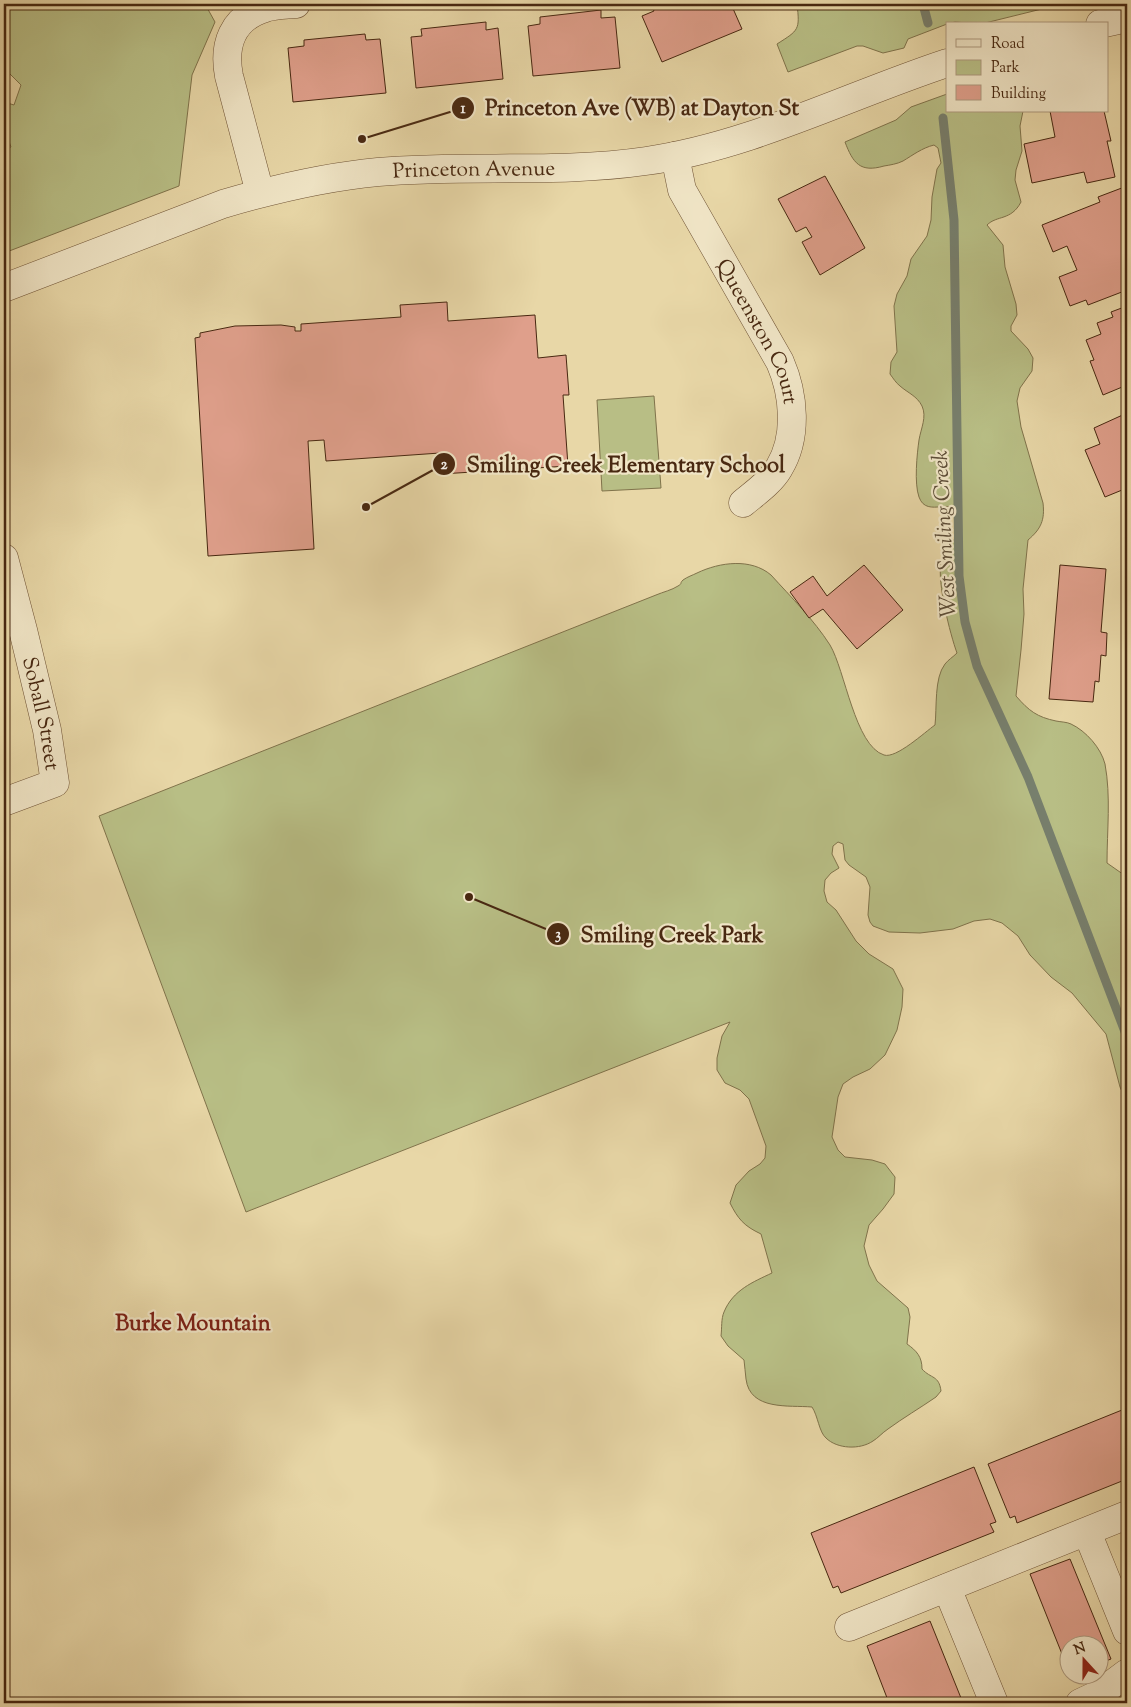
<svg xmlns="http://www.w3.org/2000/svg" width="1131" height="1707" font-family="'Sorts Mill Goudy',serif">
  <rect width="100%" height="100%" fill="#e8d7a7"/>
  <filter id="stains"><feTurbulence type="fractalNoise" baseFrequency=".004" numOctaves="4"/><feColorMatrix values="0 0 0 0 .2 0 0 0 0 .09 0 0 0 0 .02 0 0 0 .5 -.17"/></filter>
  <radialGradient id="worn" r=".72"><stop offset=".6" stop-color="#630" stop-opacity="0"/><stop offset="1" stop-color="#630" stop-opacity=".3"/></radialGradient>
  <g fill="#b8be85" stroke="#80734b">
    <path d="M4 4H205L215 22 192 75 179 186 4 253V150L11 147 4 128V102L14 105 21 85 4 68Z"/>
    <path d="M797 4H1062L981 24 955 22 947 24 908 39 904 48 883 53 863 46H857L788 72 777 44C799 30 800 30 797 4Z"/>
    <path d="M947 94V111H1023L1020 126 1022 151 1016 170 1015 180 1021 202C1011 221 997 215 987 225L1003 245 1005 267 1016 304 1017 315 1011 326V331L1028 349 1033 358 1032 371 1020 388 1017 401 1021 427 1043 503C1045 520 1041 529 1028 540L1023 589 1024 614 1021 650 1016 696C1029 711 1037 717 1056 721 1061 722 1067 722 1071 724 1086 731 1101 748 1105 764 1111 796 1107 831 1107 863L1127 877V1103L1120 1087 1106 1034 1072 993 1051 977 1030 955 1018 936 1002 923 990 919 974 921 953 929 920 933 889 932 873 926 870 922 868 915 870 887 866 877 849 865 845 860 843 844 838 842 833 846 832 854 839 868 831 873 825 880 824 891 827 902 836 910 856 941 869 954 893 969 903 989 902 1007 897 1030 885 1055 870 1069 853 1077 843 1084 838 1097 832 1137 838 1150 845 1157 872 1160 885 1164 895 1177 894 1194 883 1209 869 1225 864 1246 869 1265 877 1281 908 1308 910 1317 907 1344C917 1351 922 1357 922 1369 931 1379 939 1375 941 1391L936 1397C920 1408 903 1418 888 1429 882 1433 878 1438 873 1441 860 1450 837 1449 826 1438 819 1432 818 1416 812 1407 789 1405 750 1411 746 1379 745 1373 745 1366 744 1360L728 1346 721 1336C722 1328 721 1319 724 1312 733 1290 753 1282 772 1273L761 1234C744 1226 738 1219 730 1203L736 1185 749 1171 760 1164 765 1158 766 1146 749 1099 740 1090 725 1083 717 1070V1058L722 1036 730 1022 246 1212 99 816 656 595C663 592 672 590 678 586 683 583 679 584 683 580 687 577 693 575 697 573 720 562 751 558 771 575 791 597 814 620 830 645 845 670 855 746 884 755 896 759 925 732 935 725 937 708 934 678 945 664 948 660 953 657 957 653 950 634 937 582 941 563 945 549 963 534 960 518 956 493 927 520 919 497 914 483 917 454 919 440 921 428 927 417 922 406 917 396 908 393 900 386 896 383 893 378 890 374L891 362 897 352 894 306 897 294 907 276 911 259 927 236 931 220 932 197 937 169 941 163 938 148 934 145C922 148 913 155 903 161 897 164 890 165 884 166 860 173 853 163 845 142L896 120 911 107Z"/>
    <path d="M654 396 661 488 602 491 597 400Z"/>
  </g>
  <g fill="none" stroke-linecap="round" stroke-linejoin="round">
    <g stroke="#777f6d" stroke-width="9">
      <path d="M923 4 928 23"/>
      <path d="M943 118 954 220 959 576 965 622 977 666 1028 777 1127 1037"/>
    </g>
  </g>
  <g fill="#df9f8b" stroke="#482811">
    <path d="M651 4H731L742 29 662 62 642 16 654 11Z"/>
    <path d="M601 10V18L615 17 620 68 533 76 528 26 540 24V17Z"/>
    <path d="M486 22V30L498 28 503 79 416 88 411 37 422 36 421 29Z"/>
    <path d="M365 34 366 40 380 39 386 93 293 102 288 48 304 46V40Z"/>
    <path d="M1050 111H1104L1111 141H1107L1115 177 1087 183 1084 172 1032 183 1024 144 1055 137Z"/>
    <path d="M825 176 865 248 820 275 802 242 812 237 806 227 796 232 778 199Z"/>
    <path d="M1127 186V290L1088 305 1086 300 1070 306 1059 277 1077 270 1067 246 1053 252 1042 225 1100 202 1098 197Z"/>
    <path d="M447 302 448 321 535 315 538 358 566 355 569 395H563L568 466 441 474 440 453 326 461 324 440 308 441 314 549 208 556 195 338 200 337V333L235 326 281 325 295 327V331H301V324L401 317 400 305Z"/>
    <path d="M1127 306V385L1103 395 1090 361 1094 360 1086 340 1101 334 1097 323 1113 317 1111 312Z"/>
    <path d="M1127 413V488L1105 497 1085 450 1100 444 1094 428Z"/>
    <path d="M864 565 903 610 857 649 823 609 809 618 790 592 813 576 827 596Z"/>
    <path d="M1060 565 1106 569 1101 632 1107 633 1106 656 1101 655 1099 682 1095 681 1093 702 1049 699Z"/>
    <path d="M1127 1408V1479L1017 1523 1015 1516 1010 1518 988 1464Z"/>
    <path d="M974 1467 996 1522 990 1524 994 1532 841 1593 838 1586 833 1588 811 1533Z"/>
    <path d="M1070 1559 1111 1659 1098 1664V1644H1068V1669L1030 1574Z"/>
    <path d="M930 1621 963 1703H889L867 1646Z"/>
  </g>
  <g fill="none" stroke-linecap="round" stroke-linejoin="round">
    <defs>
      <g id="minor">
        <path d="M1100 24 1127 18"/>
        <path id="s1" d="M675 156 682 190 780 362C794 394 798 437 779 468 771 482 755 493 743 503"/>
        <path d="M260 193 229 76C223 45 232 18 265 8 274 5 286 5 296 4"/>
        <path id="s2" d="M4 288 223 204C274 189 325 177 378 172 467 164 557 174 646 161 751 146 847 96 947 63"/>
        <path id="s3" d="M4 558 23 630 47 730 55 783 4 802"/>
        <path d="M1087 1532 1127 1631"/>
        <path d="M947 1588 994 1703"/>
        <path d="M849 1627 1127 1515"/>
        <path d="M1080 1703 1099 1694 1127 1673"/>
      </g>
    </defs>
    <use href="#minor" stroke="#705436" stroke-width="29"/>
    <use href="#minor" stroke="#f0e5c6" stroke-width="28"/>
  </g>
  <g text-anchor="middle" stroke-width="4.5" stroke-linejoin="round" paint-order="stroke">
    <g font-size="21" fill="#482811" stroke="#f0e5c6">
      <text dy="7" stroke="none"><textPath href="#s2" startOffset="489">Princeton Avenue</textPath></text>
      <text dy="7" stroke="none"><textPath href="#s1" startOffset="196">Queenston Court</textPath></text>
      <text dy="7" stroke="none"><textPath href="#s3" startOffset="160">Soball Street</textPath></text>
    </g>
    <g font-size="22" font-style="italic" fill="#5c4c37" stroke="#f0e5c6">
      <text transform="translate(943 534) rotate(-93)" y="8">West Smiling Creek</text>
    </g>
    <g font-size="22" font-weight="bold" fill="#7a1f14" stroke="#f0e5c6">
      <text x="193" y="1330">Burke Mountain</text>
    </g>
  </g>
  <path fill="none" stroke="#482811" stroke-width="2" d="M362 139L463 108M366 507L444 464M469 897L558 934"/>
  <g fill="#482811" stroke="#f0e5c6" stroke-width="2">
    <circle cx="362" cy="139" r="5"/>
    <circle cx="366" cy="507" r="5"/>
    <circle cx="469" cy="897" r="5"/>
    <circle cx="463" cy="108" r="12"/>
    <circle cx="444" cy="464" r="12"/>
    <circle cx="558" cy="934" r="12"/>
  </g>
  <g font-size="15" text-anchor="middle" font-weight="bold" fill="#fff">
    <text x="463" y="113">1</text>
    <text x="444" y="469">2</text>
    <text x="558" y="939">3</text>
  </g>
  <g font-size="22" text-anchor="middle" font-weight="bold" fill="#482811" stroke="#f0e5c6" stroke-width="4.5" stroke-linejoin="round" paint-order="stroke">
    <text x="642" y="115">Princeton Ave (WB) at Dayton St</text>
    <text x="626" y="472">Smiling Creek Elementary School</text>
    <text x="672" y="942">Smiling Creek Park</text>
  </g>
  <rect width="1131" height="1707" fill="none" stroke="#e8d7a7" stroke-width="20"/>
  <rect x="5" y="5" width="1121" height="1697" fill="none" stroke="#482811" stroke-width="2.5"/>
  <rect x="10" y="10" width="1111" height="1687" fill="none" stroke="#482811"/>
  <rect x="946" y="22" width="162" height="90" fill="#f0e5c6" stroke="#ad997e"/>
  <rect x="956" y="39" width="25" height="8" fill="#f0e5c6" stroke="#ad997e"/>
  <text x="991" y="48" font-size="15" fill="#482811">Road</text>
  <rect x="956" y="60" width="25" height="15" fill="#b8be85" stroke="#ad997e"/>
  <text x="991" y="72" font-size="15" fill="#482811">Park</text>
  <rect x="956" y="85" width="25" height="15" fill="#df9f8b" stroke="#ad997e"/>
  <text x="991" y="98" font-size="15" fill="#482811">Building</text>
  <g transform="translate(1084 1660) rotate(339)"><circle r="24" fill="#f0e5c6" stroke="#ad997e"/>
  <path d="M0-4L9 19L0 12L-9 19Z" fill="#8f2418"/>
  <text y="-8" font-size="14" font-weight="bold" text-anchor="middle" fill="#482811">N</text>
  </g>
  <rect width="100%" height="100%" filter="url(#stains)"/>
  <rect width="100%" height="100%" fill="url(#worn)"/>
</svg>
